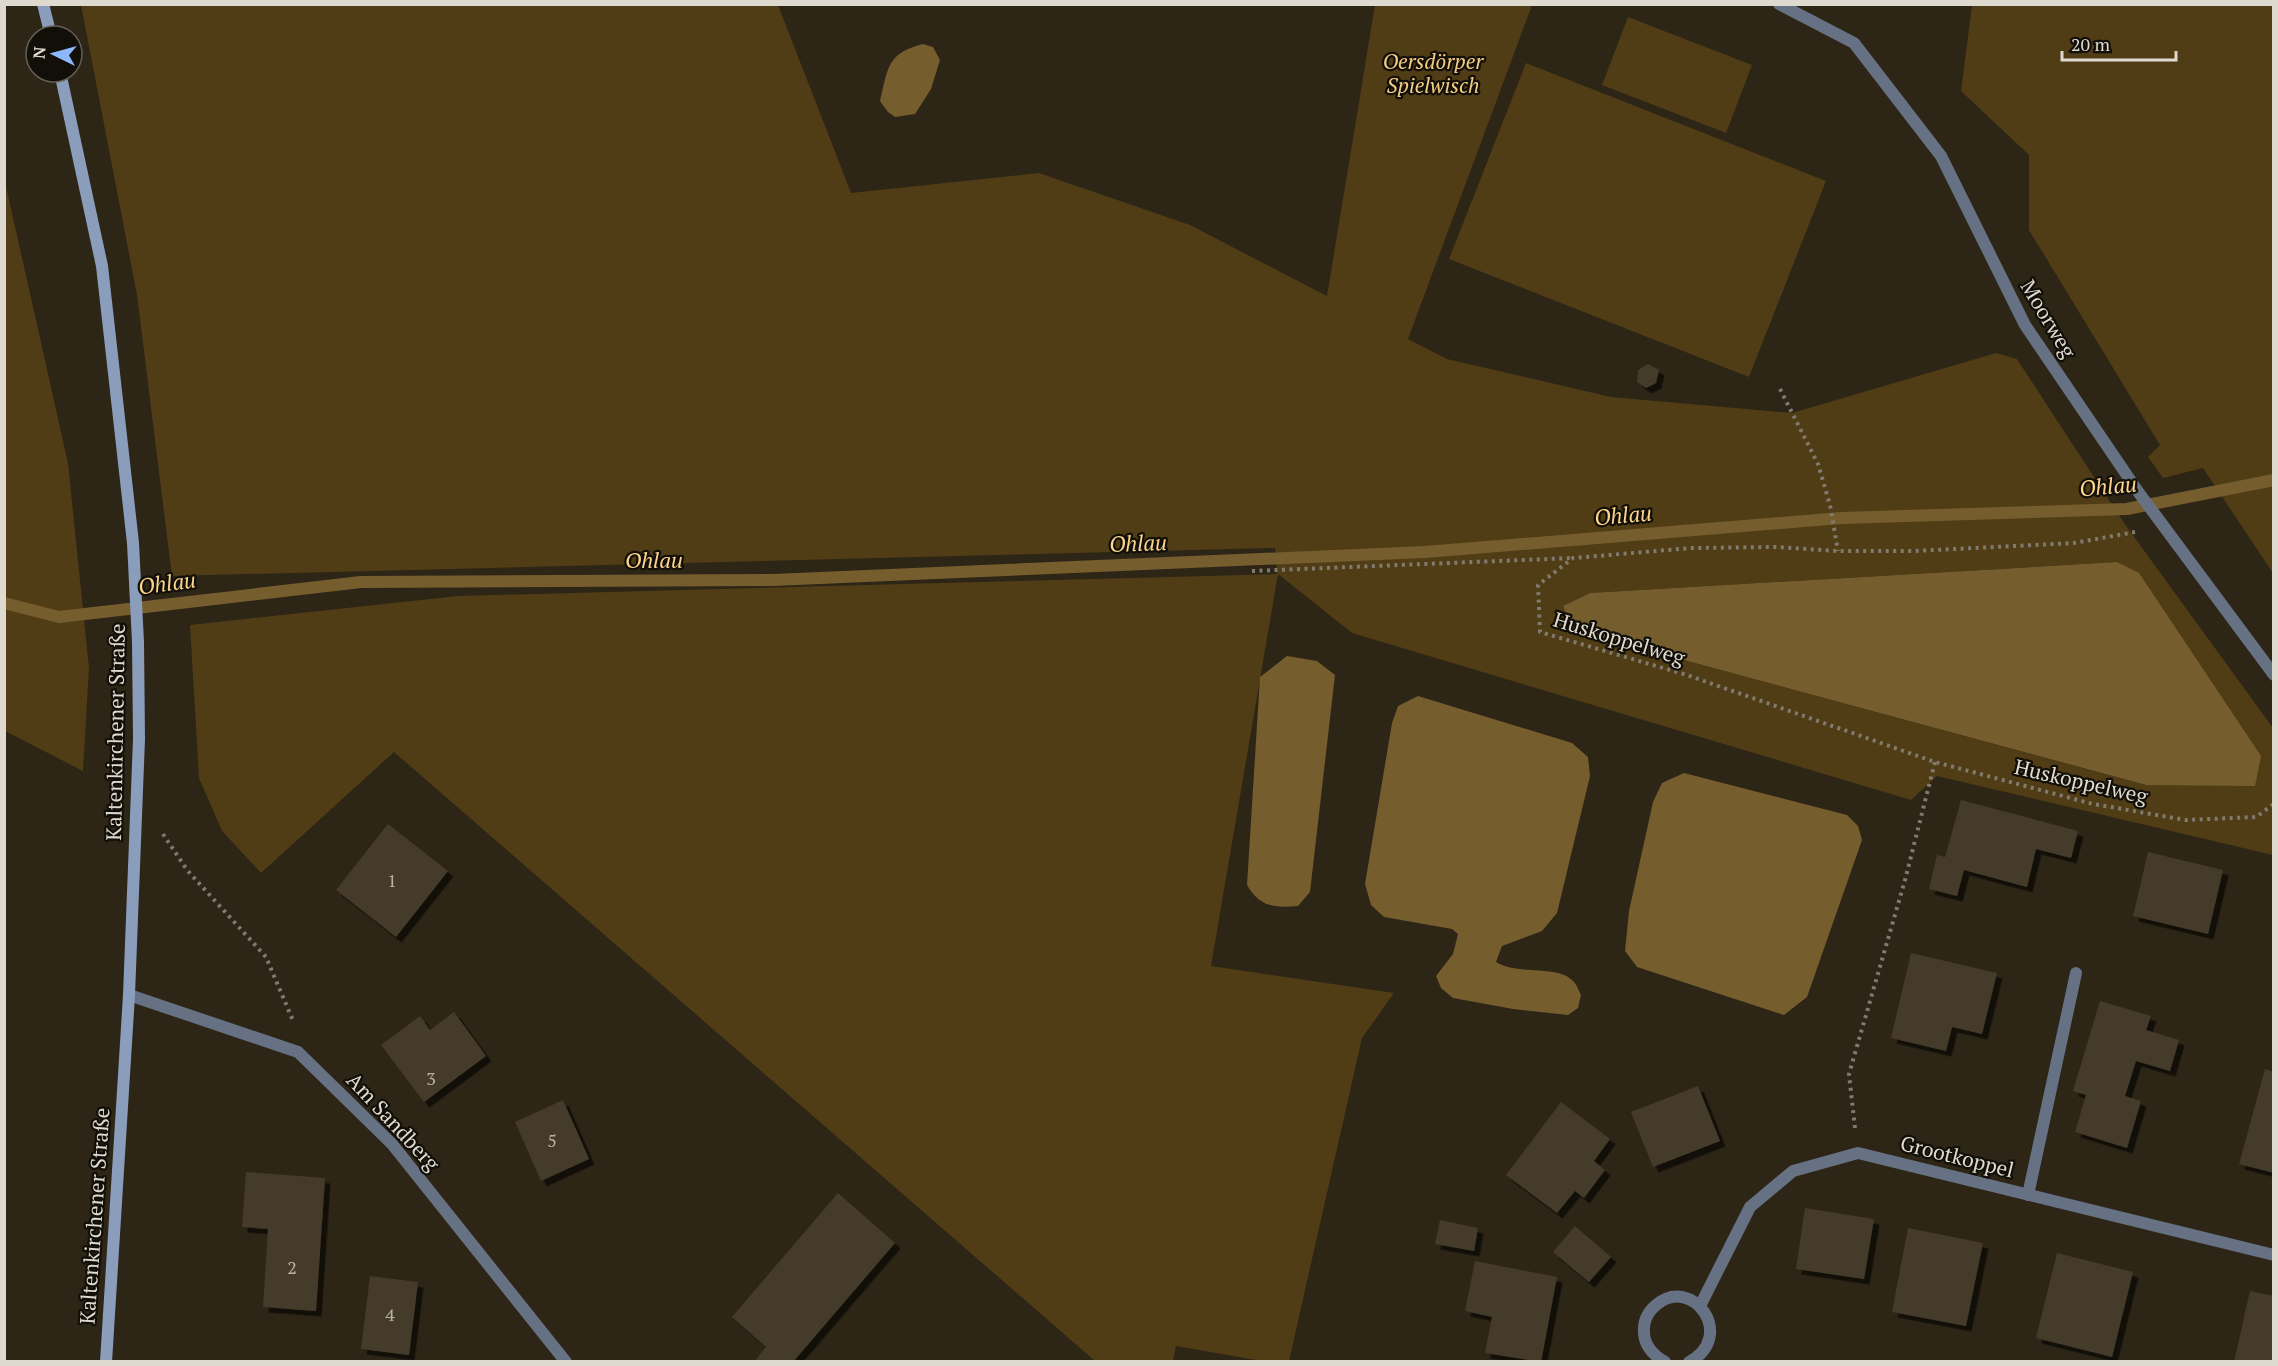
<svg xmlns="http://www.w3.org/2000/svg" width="2278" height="1366" font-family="'PT Serif',serif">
  <defs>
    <filter id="shadow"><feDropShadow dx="5.5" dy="5.5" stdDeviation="0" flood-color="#0009"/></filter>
  </defs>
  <rect width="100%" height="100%" fill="#2d2516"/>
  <g fill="#503c15" fill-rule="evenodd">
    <path d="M81 5H778L851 193 1039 173 1190 225 1327 296 1375 5H1532L1408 339 1447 359 1611 397 1792 413 1996 353 2017 359 2124 523 2273 728V855L1937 776 1911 800 1352 633 1278 574 1211 966 1394 993 1362 1038 1289 1361H1262L1176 1346 1173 1361H1095L394 752 261 873 222 831 199 778 190 625 458 596 1277 574 1275 548 172 576 137 295ZM2117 562 2138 573 2145 785 1573 630 1563 606 1590 593Z"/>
    <path d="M1972 5H2273V573L2203 468 2163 478 2148 457 2160 445 2029 230V155L1961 91Z"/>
    <path d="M1628 17 1752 65 1726 133 1602 85Z"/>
    <path d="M1526 63 1826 181 1749 377 1449 259Z"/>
    <path d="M5 182 68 463 89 668 83 771 5 731Z"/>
  </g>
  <g fill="#765d2e">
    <path d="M923 44 933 47 940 60 931 89 915 114 895 117 888 112 880 101C888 68 887 53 923 44Z"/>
    <path d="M2117 562 2139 573 2261 756 2255 786 2146 785 1573 630 1563 606 1590 593Z"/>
    <path d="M1287 656 1317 661 1335 675 1310 892 1298 906C1274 908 1260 907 1247 885L1260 677Z"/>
    <path d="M1418 696 1572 743 1588 757 1590 776 1557 913 1542 931 1502 946 1496 962C1519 976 1559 964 1574 982 1577 985 1579 991 1581 995L1578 1008 1568 1015 1513 1009 1453 998 1441 988 1436 976 1453 954 1458 934 1452 929 1384 917 1371 905 1365 884 1392 723 1398 706Z"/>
    <path d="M1684 773 1847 815 1858 826 1862 840 1807 997 1784 1015 1637 967 1625 951 1629 911 1653 802 1662 783Z"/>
  </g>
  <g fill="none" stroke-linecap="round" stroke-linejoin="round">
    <path stroke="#765d2e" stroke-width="12" d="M4 603 59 617 361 582 773 580 1425 552 1841 518 2127 509 2274 480"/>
  </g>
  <g fill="#443b2b" filter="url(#shadow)">
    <path d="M1648 364 1659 370 1656 383 1646 388 1637 382 1638 370Z"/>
    <path d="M1961 800 2078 831 2071 858 2036 849 2027 887 1964 870 1957 896 1929 889 1937 855 1945 857Z"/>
    <path d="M388 824 448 871 396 937 336 890Z"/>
    <path d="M2148 852 2223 870 2208 934 2133 916Z"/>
    <path d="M1911 953 1997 973 1982 1034 1952 1027 1946 1051 1891 1038Z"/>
    <path d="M2100 1001 2151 1016 2146 1030 2179 1040 2170 1071 2136 1061 2125 1096 2141 1101 2127 1148 2075 1132 2086 1095 2073 1091Z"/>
    <path d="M454 1012 486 1056 424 1102 381 1045 420 1016 430 1030Z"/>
    <path d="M2265 1069 2274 1072V1173L2239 1164Z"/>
    <path d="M1698 1086 1720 1141 1653 1167 1631 1112Z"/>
    <path d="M563 1100 589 1159 541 1181 515 1122Z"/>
    <path d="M1561 1102 1610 1139 1594 1161 1605 1170 1584 1198 1575 1191 1557 1213 1506 1175Z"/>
    <path d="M246 1172 325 1178 316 1311 263 1307 268 1229 242 1227Z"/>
    <path d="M838 1193 895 1243 793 1362H754L766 1347 732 1317Z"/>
    <path d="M1805 1208 1874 1219 1864 1279 1796 1269Z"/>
    <path d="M1440 1220 1478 1228 1474 1251 1435 1244Z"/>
    <path d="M1575 1226 1611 1257 1589 1282 1553 1252Z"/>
    <path d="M1908 1228 1983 1243 1966 1326 1892 1312Z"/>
    <path d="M2057 1253 2133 1272 2112 1357 2036 1338Z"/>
    <path d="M1475 1261 1557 1277 1541 1362 1485 1353 1492 1317 1465 1311Z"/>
    <path d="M370 1276 418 1282 409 1355 361 1349Z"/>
    <path d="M2250 1291 2274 1296V1362H2234Z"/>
  </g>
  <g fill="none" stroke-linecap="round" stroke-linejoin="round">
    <g stroke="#817a6e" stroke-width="4" stroke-dasharray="3 4.5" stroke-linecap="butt">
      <path d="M1780 389 1818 464 1830 505 1838 551"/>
      <path d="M2135 532 2074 543 1915 551H1838L1776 547 1692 548 1573 558 1538 585 1540 632 1687 675 1935 762 2093 804 2186 820 2256 817 2274 804"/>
      <path d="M1252 571 1572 558"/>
      <path d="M163 834 187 870 266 957 294 1023"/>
      <path d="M1855 1128 1849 1074 1905 880 1935 762"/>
    </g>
    <path stroke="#667284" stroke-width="12" d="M2028 1195 2076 973"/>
    <g stroke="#667284" stroke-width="12">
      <path d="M1779 4 1854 43 1941 156 2025 325 2139 493 2274 675"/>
      <path d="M129 995 298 1052 392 1144 566 1362"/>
      <path d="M1700 1306 1750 1207 1793 1171 1858 1153 2274 1255"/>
      <path d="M1665 1362C1653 1355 1643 1344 1644 1329 1644 1319 1649 1311 1656 1305 1693 1274 1737 1337 1689 1362"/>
    </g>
    <g stroke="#8a9dbb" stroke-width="12">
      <path d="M43 4 51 36"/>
      <path d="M60 72 102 266 133 543 138 642 139 739 129 995 106 1362"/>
    </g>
  </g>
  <g text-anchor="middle" stroke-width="4.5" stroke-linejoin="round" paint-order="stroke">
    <g font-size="18" fill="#b8b2a7">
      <text x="392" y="887">1</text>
      <text x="431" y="1085">3</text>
      <text x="552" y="1147">5</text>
      <text x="292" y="1274">2</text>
      <text x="390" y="1321">4</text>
    </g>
    <g font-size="21" font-style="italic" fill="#f4cc83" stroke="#120f08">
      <text x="1433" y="69">Oersdörper<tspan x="1433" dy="24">Spielwisch</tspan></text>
    </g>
    <g font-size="21" fill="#dfdad0" stroke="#120f08">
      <text transform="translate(2048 319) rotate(59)" y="7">Moorweg</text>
      <text transform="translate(1619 639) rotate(17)" y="7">Huskoppelweg</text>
      <text transform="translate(116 732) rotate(-89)" y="7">Kaltenkirchener Straße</text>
      <text transform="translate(2081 782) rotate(13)" y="7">Huskoppelweg</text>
      <text transform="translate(393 1122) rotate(47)" y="7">Am Sandberg</text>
      <text transform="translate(1957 1157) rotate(14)" y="7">Grootkoppel</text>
      <text transform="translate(95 1216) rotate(-86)" y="7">Kaltenkirchener Straße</text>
    </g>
    <g font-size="22" font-style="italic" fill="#fcd48b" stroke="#120f08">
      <text transform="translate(2108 486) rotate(-5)" y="8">Ohlau</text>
      <text transform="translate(1623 515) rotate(-5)" y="8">Ohlau</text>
      <text transform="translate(1138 543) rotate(-2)" y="8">Ohlau</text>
      <text x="654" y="568">Ohlau</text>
      <text transform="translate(167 583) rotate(-7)" y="8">Ohlau</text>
    </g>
  </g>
  <rect width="2278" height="1366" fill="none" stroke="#dfdad0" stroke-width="12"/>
  <g transform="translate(54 54) rotate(275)"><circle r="28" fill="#120f08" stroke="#646058" stroke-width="1.5"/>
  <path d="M0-4.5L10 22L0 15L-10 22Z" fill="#8eb8fd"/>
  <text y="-9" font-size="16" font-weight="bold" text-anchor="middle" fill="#dfdad0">N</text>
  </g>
  <path d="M2062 51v9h114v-9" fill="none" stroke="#dfdad0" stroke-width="3"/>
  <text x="2071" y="51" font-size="18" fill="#dfdad0" stroke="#120f08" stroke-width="4.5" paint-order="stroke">20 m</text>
</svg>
